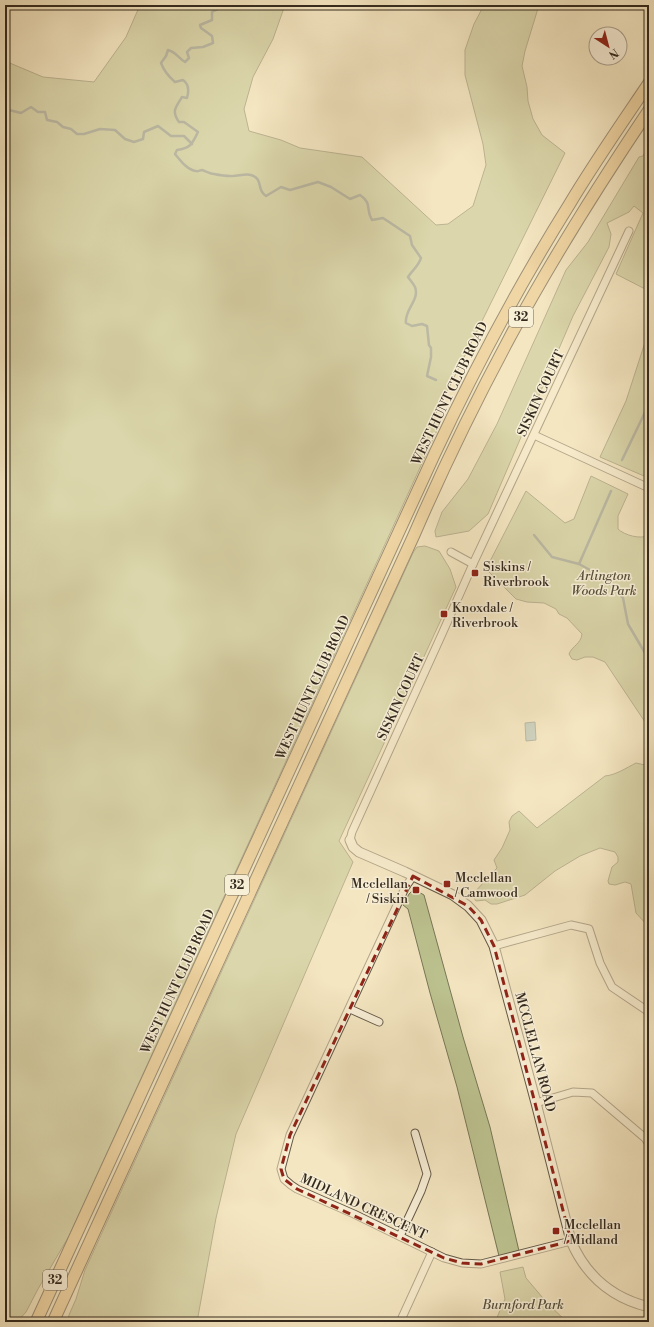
<svg xmlns="http://www.w3.org/2000/svg" width="654" height="1327" font-family="'Libre Bodoni',serif">
  <rect width="100%" height="100%" fill="#f4e6c1"/>
  <filter id="stains"><feTurbulence type="fractalNoise" baseFrequency=".005" numOctaves="4"/><feColorMatrix values="0 0 0 0 .2 0 0 0 0 .09 0 0 0 0 .02 0 0 0 .5 -.17"/></filter>
  <radialGradient id="worn" r=".72"><stop offset=".6" stop-color="#630" stop-opacity="0"/><stop offset="1" stop-color="#630" stop-opacity=".3"/></radialGradient>
  <g fill="#bdc491" stroke="#787758">
    <path d="M140 5H285L273 39 253 77 244 109 249 131 281 140 300 148 362 157 436 225 448 224 473 206 486 165 483 144 465 75V50L474 24 484 5H539L525 51 522 66 527 87 528 101 533 119 542 135 565 153 441 404 434 417 439 426 69 1236 38 1289 26 1312 17 1322H5V61L43 77 94 82 126 37Z"/>
    <path d="M649 145V291L616 274 643 213 634 206 629 212 607 223 611 234 609 247 573 316 488 514 469 531 436 537 435 531 442 512 468 479 497 424 566 270 588 242 639 157 643 156Z"/>
    <path d="M649 330V464L644 476 600 457 626 401Z"/>
    <path d="M591 476 628 494 618 516V529C624 535 641 540 649 535V728L605 662 593 657H585L577 660 572 659 569 654C572 646 581 644 582 634L567 618 559 614 556 609 544 603 527 602 516 599 486 569 526 491 565 523 574 519Z"/>
    <path d="M425 546 439 551 450 569 456 587 339 841 353 862 236 1134 216 1218 197 1322H68L69 1315 76 1299 85 1270 413 553 417 547Z"/>
    <path d="M636 763 645 765H649V927L636 913 631 884 625 882 615 885 609 884 608 881 612 867 618 862V857L615 852 600 848 580 856 555 871 525 895 497 904H491L485 900 476 901 472 895 497 868 494 860 502 848 510 830 509 822 512 816 519 811 537 828 605 776C616 775 626 768 636 763Z"/>
    <path d="M412 891H417L424 895 463 1037 490 1127 519 1251 499 1256 457 1087 430 993 408 909 403 905 409 894Z"/>
    <path d="M523 1267 526 1278 548 1304 567 1322H495L505 1299 500 1272Z"/>
  </g>
  <path fill="#a2bcbf" stroke="#76827f" d="M535 722 536 740 526 741 525 723Z"/>
  <g fill="none" stroke-linecap="round" stroke-linejoin="round">
    <g stroke="#76827f" stroke-width="2.5">
      <path d="M229 5 224 6 212 12V20L200 25 201 28 212 36 213 43 203 47 191 48 187 52 189 58 185 62C178 58 176 52 168 50L166 56 161 63C164 71 168 76 175 82L183 80C189 84 189 91 187 98L182 97C176 107 171 111 179 122H184L198 132C192 144 191 148 177 150L175 154C180 160 187 170 196 171 198 172 200 170 202 170 206 171 210 174 214 174 219 175 225 176 230 176 236 177 245 173 251 175 264 179 256 190 266 196L281 187 290 190 318 182 331 187 350 199 360 195C373 204 365 209 372 220L383 218 410 236 412 245 421 258C418 267 413 269 408 277 410 280 413 283 415 287 420 300 404 310 406 323L412 326 422 324 427 326 429 345 431 348V357L427 376 436 380"/>
      <path d="M5 109 21 113 31 107 38 112H45L47 120 57 122 63 127 71 129 77 134H84L100 129 115 130 125 139 134 142 143 139 144 132 158 126 171 136H184L192 144"/>
      <path d="M622 460 649 404"/>
      <path d="M534 535 552 557 579 564 603 577 623 598 628 624 645 653 649 656"/>
      <path d="M579 564 611 491"/>
    </g>
    <defs>
      <g id="minor">
        <path d="M534 435 649 488"/>
        <path d="M451 552 473 564"/>
        <path d="M350 840 352 832 442 634 473 564 629 231"/>
        <path d="M413 876 405 888 290 1135 281 1169 284 1179 291 1185 297 1189 354 1214 444 1258 462 1263 481 1264 571 1241"/>
        <path d="M494 946 571 925 589 929 600 963 612 987 649 1012"/>
        <path d="M350 1009 379 1022"/>
        <path d="M536 1103 573 1092 592 1093 645 1138 649 1144"/>
        <path d="M400 1236 421 1191 427 1174 415 1133"/>
        <path d="M400 1322 432 1252"/>
      </g>
      <path id="tertiary" d="M350 840 353 847 359 852 405 872 453 895 468 906 481 920 494 946 536 1103 571 1241C586 1276 612 1298 649 1307"/>
      <g id="primary">
        <path d="M36 1322 435 453C475 368 519 285 569 205 594 163 622 123 649 83"/>
        <path d="M53 1322 414 535C443 468 475 402 510 337 552 259 600 183 649 110"/>
      </g>
    </defs>
    <use href="#minor" stroke="#645947" stroke-width="9"/>
    <use href="#tertiary" stroke="#645947" stroke-width="11"/>
    <use href="#primary" stroke="#342a1e" stroke-width="13"/>
    <use href="#minor" stroke="#f8efd7" stroke-width="7"/>
    <use href="#tertiary" stroke="#f8efd7" stroke-width="9"/>
    <use href="#primary" stroke="#eac380" stroke-width="11"/>
  </g>
  <path d="M0 0H654V1327H0ZM413 876 468 906 481 920 494 946 571 1241 481 1264 462 1263 444 1258 297 1189 284 1179 281 1169 290 1135Z" fill="#f4e6c1" fill-opacity=".55" fill-rule="evenodd"/>
  <path fill="none" stroke="#8f2418" stroke-width="3" stroke-dasharray="8 5" stroke-linejoin="round" d="M413 876 468 906 481 920 494 946 571 1241 481 1264 462 1263 444 1258 297 1189 284 1179 281 1169 290 1135Z"/>
  <g fill="#8f2418" stroke="#f8efd7" stroke-width="1.5">
    <rect x="471" y="569" width="8" height="8" rx="2"/>
    <rect x="440" y="610" width="8" height="8" rx="2"/>
    <rect x="443" y="880" width="8" height="8" rx="2"/>
    <rect x="412" y="886" width="8" height="8" rx="2"/>
    <rect x="552" y="1227" width="8" height="8" rx="2"/>
  </g>
  <g text-anchor="middle" stroke-width="3" stroke-linejoin="round" paint-order="stroke">
    <g fill="#f8efd7" stroke="#6f6556" stroke-width="1">
      <rect x="509" y="307" width="24" height="20" rx="3"/>
      <rect x="225" y="875" width="24" height="20" rx="3"/>
      <rect x="43" y="1270" width="24" height="20" rx="3"/>
    </g>
    <g font-size="12" font-weight="bold" fill="#342a1e">
      <text x="521" y="321">32</text>
      <text x="237" y="889">32</text>
      <text x="55" y="1284">32</text>
    </g>
    <g font-size="13" fill="#342a1e" stroke="#f8efd7">
      <text transform="translate(449 393) rotate(-64)" y="5">WEST HUNT CLUB ROAD</text>
      <text transform="translate(540 393) rotate(-65)" y="5">SISKIN COURT</text>
      <text transform="translate(312 687) rotate(-65)" y="5">WEST HUNT CLUB ROAD</text>
      <text transform="translate(400 697) rotate(-65)" y="5">SISKIN COURT</text>
      <text transform="translate(177 981) rotate(-65)" y="5">WEST HUNT CLUB ROAD</text>
      <text transform="translate(536 1052) rotate(75)" y="5">MCCLELLAN ROAD</text>
      <text transform="translate(364 1206) rotate(25)" y="5">MIDLAND CRESCENT</text>
    </g>
    <g font-size="13" fill="#342a1e" stroke="#f8efd7" text-anchor="start">
      <text x="483" y="571">Siskins /<tspan x="483" dy="15">Riverbrook</tspan></text>
      <text x="452" y="612">Knoxdale /<tspan x="452" dy="15">Riverbrook</tspan></text>
      <text x="455" y="882">Mcclellan<tspan x="455" dy="15">/ Camwood</tspan></text>
      <text x="408" y="888" text-anchor="end">Mcclellan<tspan x="408" dy="15">/ Siskin</tspan></text>
      <text x="564" y="1229">Mcclellan<tspan x="564" dy="15">/ Midland</tspan></text>
    </g>
    <g font-size="13" font-style="italic" fill="#56503b" stroke="#f8efd7">
      <text x="604" y="580">Arlington<tspan x="604" dy="15">Woods Park</tspan></text>
      <text x="523" y="1309">Burnford Park</text>
    </g>
  </g>
  <rect width="654" height="1327" fill="none" stroke="#f4e6c1" stroke-width="20"/>
  <rect x="6" y="6" width="642" height="1315" fill="none" stroke="#342a1e" stroke-width="2"/>
  <rect x="10" y="10" width="634" height="1307" fill="none" stroke="#342a1e"/>
  <g transform="translate(608 46) rotate(144)"><circle r="19" fill="#f8efd7" stroke="#aaa08d"/>
  <path d="M0-3L7 15L0 10L-7 15Z" fill="#8f2418"/>
  <text y="-6" font-size="11" font-weight="bold" text-anchor="middle" fill="#342a1e">N</text>
  </g>
  <rect width="100%" height="100%" filter="url(#stains)"/>
  <rect width="100%" height="100%" fill="url(#worn)"/>
</svg>
